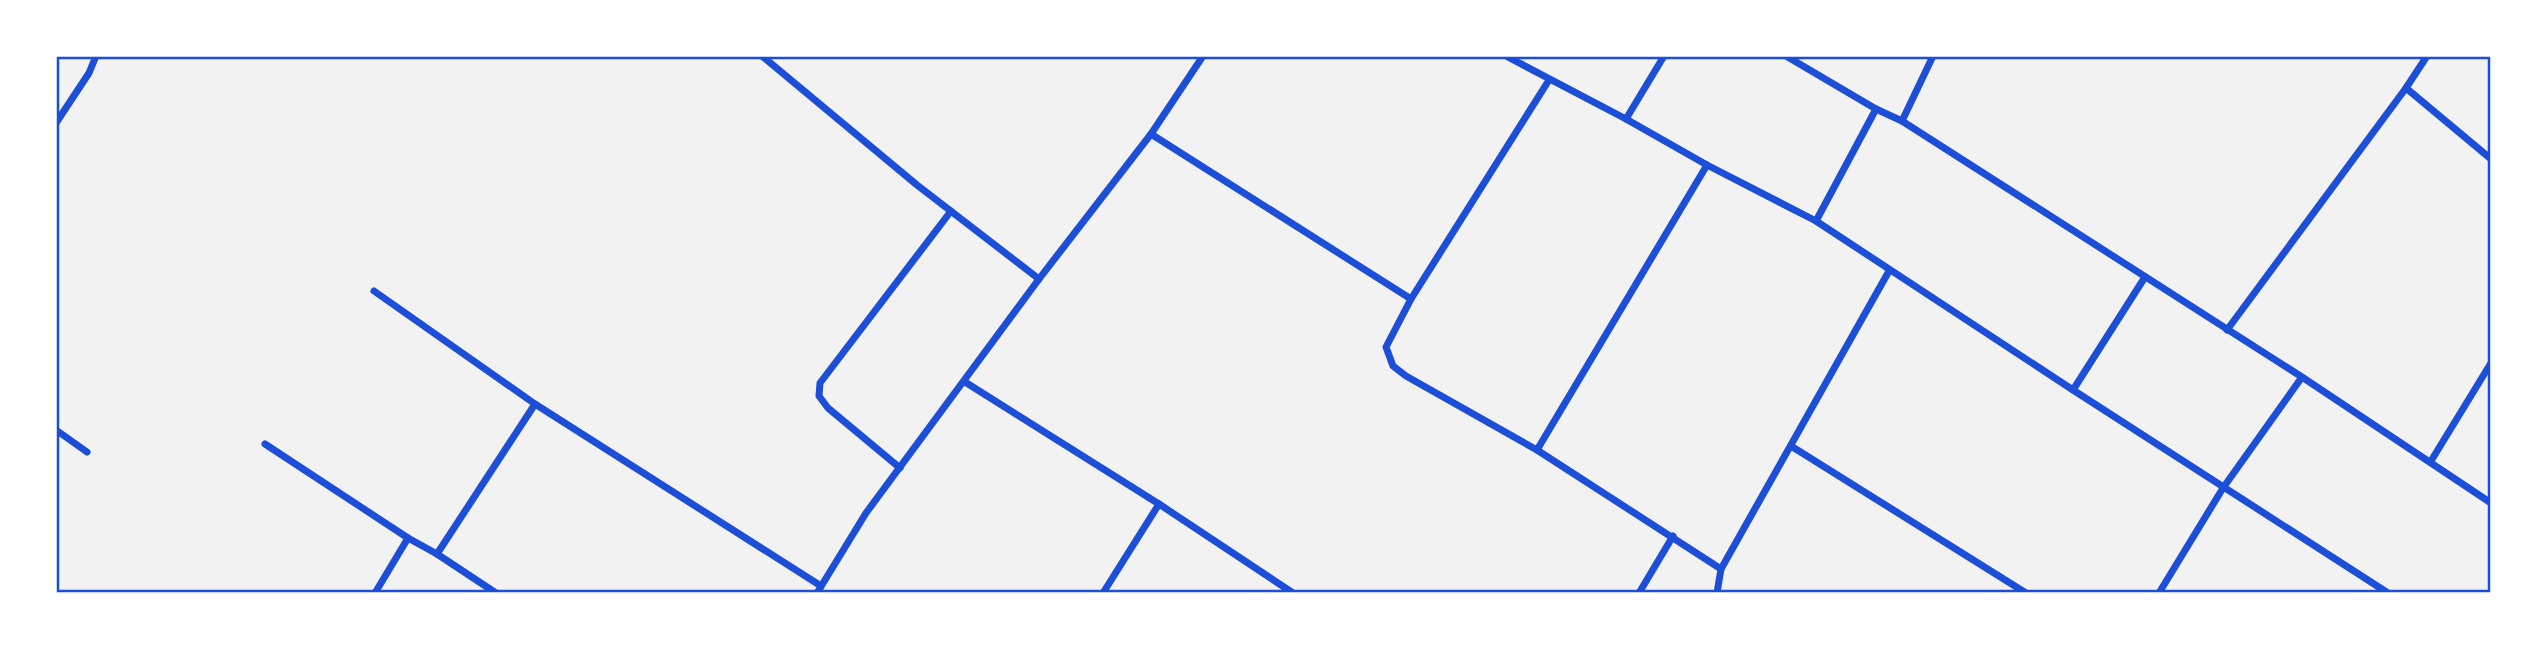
<svg xmlns="http://www.w3.org/2000/svg" width="2547" height="649" font-family="Georgia,serif">
  <rect width="100%" height="100%" fill="#f2f2f2"/>
  <g fill="none" stroke-linecap="round" stroke-linejoin="round">
    <g stroke="#1d4ed8" stroke-width="7">
      <path d="M762 56 917 185 1039 279"/>
      <path d="M1506 56 1626 119 1707 165 1816 221 2073 390 2388 593"/>
      <path d="M1786 56 1876 109 1902 121"/>
      <path d="M1933 56 1902 121 2302 377 2491 503"/>
      <path d="M1549 80 1411 299 1386 347 1393 366 1406 376 1537 450 1721 569"/>
      <path d="M2406 88 2491 159"/>
      <path d="M1626 119 1664 56"/>
      <path d="M56 123 89 73 96 56"/>
      <path d="M1151 134 1411 299"/>
      <path d="M1816 221 1876 109"/>
      <path d="M374 291 535 404 821 586"/>
      <path d="M2227 330 2406 88 2427 56"/>
      <path d="M965 382 1159 504 1293 593"/>
      <path d="M2073 390 2145 277"/>
      <path d="M56 430 87 452"/>
      <path d="M265 444 408 538 437 554 496 593"/>
      <path d="M1791 446 2026 593"/>
      <path d="M1537 450 1707 165"/>
      <path d="M2431 461 2491 363"/>
      <path d="M900 468 828 408 819 396 820 383 951 211"/>
      <path d="M437 554 535 404"/>
      <path d="M375 593 408 538"/>
      <path d="M817 593 866 513 1039 279 1151 134 1203 56"/>
      <path d="M1103 593 1159 504"/>
      <path d="M1639 593 1673 536"/>
      <path d="M1717 593 1721 569 1889 271"/>
      <path d="M2159 593 2223 488 2302 377"/>
    </g>
  </g>
  <rect width="2547" height="649" fill="none" stroke="#ffffff" stroke-width="116"/>
  <rect x="58" y="58" width="2431" height="533" fill="none" stroke="#1d4ed8" stroke-width="2.5"/>
</svg>
